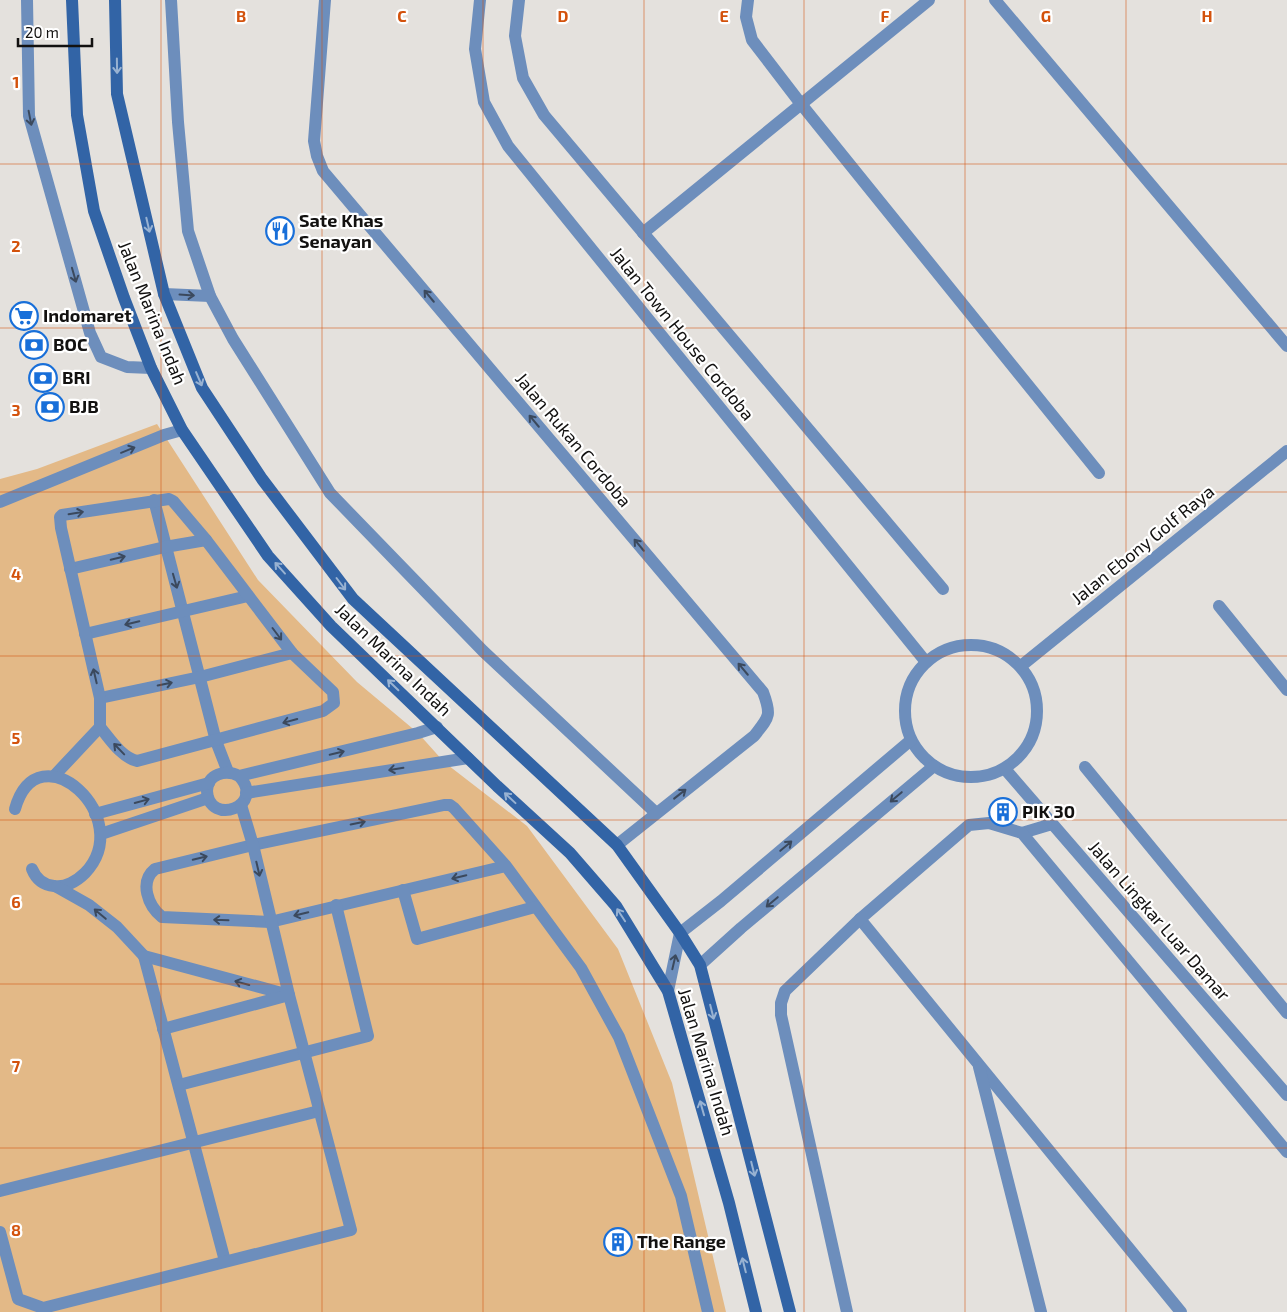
<svg xmlns="http://www.w3.org/2000/svg" width="1287" height="1312" font-family="'Exo 2',sans-serif">
  <rect width="100%" height="100%" fill="#e4e1dd"/>
  <path fill="#e3b987" d="M157 424 258 580 357 682 418 733 444 762 527 826 618 949 672 1083 726 1312H0V479L37 469Z"/>
  <g fill="none" stroke-linecap="round" stroke-linejoin="round">
    <g stroke="#6d8ebc" stroke-width="12">
      <path d="M27 0 29 116 90 333 101 357 127 367 151 368"/>
      <path d="M171 0 178 122 188 231 210 296 233 339 330 493 483 651 656 813"/>
      <path d="M325 0 314 141 317 156 323 171 763 692C772 716 769 717 754 736L617 845"/>
      <path d="M164 294 210 296"/>
      <path d="M154 500 216 741 228 772"/>
      <path d="M0 502 164 435 182 430"/>
      <path d="M70 569 165 547 206 540"/>
      <path d="M85 634 248 596"/>
      <path d="M100 698 200 677 292 653"/>
      <path d="M54 776 100 727V698L61 528 60 517 62 515 169 499 173 501 206 540 292 653 333 692 334 703 323 711 137 761C121 757 110 739 100 727"/>
      <path d="M239 776C267 806 209 827 207 791 207 774 226 769 239 776L418 733 437 727"/>
      <path d="M246 793 468 758"/>
      <path d="M15 809C38 727 138 818 85 873 77 881 65 888 54 886 43 885 36 879 32 869"/>
      <path d="M95 814 209 783"/>
      <path d="M1022 833 1052 824"/>
      <path d="M101 834 208 798"/>
      <path d="M506 866 270 922 162 917C148 906 139 882 155 869L253 845 444 805H450L454 808 506 866 581 968 619 1037 681 1196 708 1312"/>
      <path d="M57 887 89 905 117 927 144 956 289 995 253 845 241 805"/>
      <path d="M403 890 417 939 535 907"/>
      <path d="M860 919 1181 1312"/>
      <path d="M144 956 225 1261"/>
      <path d="M979 1067 1041 1312"/>
      <path d="M179 1085 368 1036 336 905"/>
      <path d="M0 1191 319 1111"/>
      <path d="M0 1232 18 1299 43 1308 351 1230 289 995 163 1029"/>
      <path d="M847 1312 781 1015V1003L785 991 860 919 969 825 989 823 1022 833 1287 1152"/>
    </g>
    <g stroke="#6d8ebc" stroke-width="12">
      <path d="M480 0 475 49 484 102 508 146 926 662"/>
      <path d="M519 0 515 36 523 78 544 115 943 589"/>
      <path d="M748 0 746 17 752 40 801 104 1099 473"/>
      <path d="M995 0 1287 346"/>
      <path d="M643 233 929 0"/>
      <path d="M1219 606 1287 690"/>
      <circle cx="971" cy="711" r="66"/>
      <path d="M1021 666 1287 451"/>
      <path d="M1085 767 1287 1013"/>
      <path d="M1005 769 1287 1095"/>
      <path d="M700 965 741 928 934 766"/>
      <path d="M668 991 680 933 721 901 911 740"/>
    </g>
    <g stroke="#3264a6" stroke-width="12">
      <path d="M72 0 77 115 94 211 124 298 151 368 182 430 268 556 331 626 497 786 570 853 616 906 668 991 729 1203 756 1312"/>
      <path d="M115 0 117 94 164 294 202 388 262 479 353 599 617 845 680 933 700 965 790 1312"/>
    </g>
  </g>
  <defs><path id="oneway-shaft" d="M-6 0H5M1.5-3L5.5 0L1.5 3" fill="none" stroke-width="1.6" stroke-linecap="round" stroke-linejoin="round" transform="scale(1.25)"/></defs>
  <g stroke="#98b2d2">
    <use href="#oneway-shaft" transform="translate(117 66) rotate(89)"/>
    <use href="#oneway-shaft" transform="translate(148 225) rotate(77)"/>
    <use href="#oneway-shaft" transform="translate(199 379) rotate(67)"/>
    <use href="#oneway-shaft" transform="translate(280 568) rotate(-132)"/>
    <use href="#oneway-shaft" transform="translate(341 584) rotate(53)"/>
    <use href="#oneway-shaft" transform="translate(393 685) rotate(-136)"/>
    <use href="#oneway-shaft" transform="translate(510 798) rotate(-137)"/>
    <use href="#oneway-shaft" transform="translate(621 915) rotate(-123)"/>
    <use href="#oneway-shaft" transform="translate(712 1012) rotate(76)"/>
    <use href="#oneway-shaft" transform="translate(702 1108) rotate(-106)"/>
    <use href="#oneway-shaft" transform="translate(753 1169) rotate(76)"/>
    <use href="#oneway-shaft" transform="translate(744 1265) rotate(-104)"/>
  </g>
  <g stroke="#3b495d">
    <use href="#oneway-shaft" transform="translate(30 118) rotate(79)"/>
    <use href="#oneway-shaft" transform="translate(74 275) rotate(74)"/>
    <use href="#oneway-shaft" transform="translate(187 295) rotate(4)"/>
    <use href="#oneway-shaft" transform="translate(429 296) rotate(-130)"/>
    <use href="#oneway-shaft" transform="translate(534 421) rotate(-130)"/>
    <use href="#oneway-shaft" transform="translate(128 450) rotate(-22)"/>
    <use href="#oneway-shaft" transform="translate(76 513) rotate(-9)"/>
    <use href="#oneway-shaft" transform="translate(639 545) rotate(-130)"/>
    <use href="#oneway-shaft" transform="translate(118 558) rotate(-13)"/>
    <use href="#oneway-shaft" transform="translate(175 581) rotate(74)"/>
    <use href="#oneway-shaft" transform="translate(132 623) rotate(167)"/>
    <use href="#oneway-shaft" transform="translate(277 634) rotate(53)"/>
    <use href="#oneway-shaft" transform="translate(743 669) rotate(-130)"/>
    <use href="#oneway-shaft" transform="translate(95 676) rotate(-103)"/>
    <use href="#oneway-shaft" transform="translate(165 684) rotate(-12)"/>
    <use href="#oneway-shaft" transform="translate(290 721) rotate(165)"/>
    <use href="#oneway-shaft" transform="translate(119 749) rotate(-134)"/>
    <use href="#oneway-shaft" transform="translate(337 753) rotate(-13)"/>
    <use href="#oneway-shaft" transform="translate(396 769) rotate(171)"/>
    <use href="#oneway-shaft" transform="translate(680 794) rotate(-38)"/>
    <use href="#oneway-shaft" transform="translate(896 797) rotate(140)"/>
    <use href="#oneway-shaft" transform="translate(142 801) rotate(-15)"/>
    <use href="#oneway-shaft" transform="translate(358 823) rotate(-12)"/>
    <use href="#oneway-shaft" transform="translate(786 846) rotate(-40)"/>
    <use href="#oneway-shaft" transform="translate(200 858) rotate(-14)"/>
    <use href="#oneway-shaft" transform="translate(258 869) rotate(77)"/>
    <use href="#oneway-shaft" transform="translate(459 877) rotate(167)"/>
    <use href="#oneway-shaft" transform="translate(772 902) rotate(140)"/>
    <use href="#oneway-shaft" transform="translate(100 914) rotate(-140)"/>
    <use href="#oneway-shaft" transform="translate(301 914) rotate(166)"/>
    <use href="#oneway-shaft" transform="translate(221 920) rotate(-178)"/>
    <use href="#oneway-shaft" transform="translate(674 962) rotate(-77)"/>
    <use href="#oneway-shaft" transform="translate(242 983) rotate(-165)"/>
  </g>
  <path fill="none" stroke="#d3520c" stroke-width="1" stroke-opacity="0.55" d="M161 0V1312M322 0V1312M483 0V1312M644 0V1312M804 0V1312M965 0V1312M1126 0V1312M0 164H1287M0 328H1287M0 492H1287M0 656H1287M0 820H1287M0 984H1287M0 1148H1287"/>
  <defs>
    <symbol id="restaurant-ring" viewBox="-11 -11 22 22"><circle r="9.5" fill="#fff" stroke="#186fd9" stroke-width="1.5"/><path d="M-5-6h1v4h1v-4h1v4h1v-4h1v5L-1.5 .5V6h-2V.5L-5-1ZM5-6V6H3V1.5H1.5Q1.5-4 5-6Z" fill="#186fd9"/></symbol>
    <symbol id="supermarket-ring" viewBox="-11 -11 22 22"><circle r="9.5" fill="#fff" stroke="#186fd9" stroke-width="1.5"/><path d="M-6-5.5h2.5l.6 2H6L4.5 2H-2.5L-4.4-4H-6ZM-1.5 3.2a1.3 1.3 0 1 0 .1 0ZM3 3.2a1.3 1.3 0 1 0 .1 0Z" fill="#186fd9"/></symbol>
    <symbol id="bank-ring" viewBox="-11 -11 22 22"><circle r="9.5" fill="#fff" stroke="#186fd9" stroke-width="1.5"/><path d="M-6-4H6V4H-6ZM0-2.3a2.3 2.3 0 1 0 0 4.6a2.3 2.3 0 1 0 0-4.6Z" fill="#186fd9"/></symbol>
    <symbol id="building-ring" viewBox="-11 -11 22 22"><circle r="9.5" fill="#fff" stroke="#186fd9" stroke-width="1.5"/><path d="M-4-6H4V6H1V3H-1V6H-4ZM-2.5-4.3h1.7v1.8h-1.7ZM.8-4.3h1.7v1.8H.8ZM-2.5-1h1.7V.8h-1.7ZM.8-1h1.7V.8H.8Z" fill="#186fd9"/></symbol>
  </defs>
  <g fill-rule="evenodd">
    <use href="#restaurant-ring" x="264" y="215" width="32" height="32"/>
    <use href="#supermarket-ring" x="8" y="300" width="32" height="32"/>
    <use href="#bank-ring" x="18" y="329" width="32" height="32"/>
    <use href="#bank-ring" x="27" y="362" width="32" height="32"/>
    <use href="#bank-ring" x="34" y="391" width="32" height="32"/>
    <use href="#building-ring" x="987" y="796" width="32" height="32"/>
    <use href="#building-ring" x="602" y="1226" width="32" height="32"/>
  </g>
  <g text-anchor="middle" stroke-width="4.5" stroke-linejoin="round" paint-order="stroke">
    <g font-size="18" font-weight="bold" fill="#121110" stroke="#fff" text-anchor="start">
      <text x="299" y="227">Sate Khas<tspan x="299" dy="21">Senayan</tspan></text>
      <text x="43" y="322">Indomaret</text>
      <text x="53" y="351">BOC</text>
      <text x="62" y="384">BRI</text>
      <text x="69" y="413">BJB</text>
      <text x="1022" y="818">PIK 30</text>
      <text x="637" y="1248">The Range</text>
    </g>
    <g font-size="18" fill="#121110" stroke="#fff">
      <text transform="translate(152 313) rotate(68)" y="6">Jalan Marina Indah</text>
      <text transform="translate(682 334) rotate(51)" y="6">Jalan Town House Cordoba</text>
      <text transform="translate(573 440) rotate(50)" y="6">Jalan Rukan Cordoba</text>
      <text transform="translate(1143 545) rotate(-39)" y="6">Jalan Ebony Golf Raya</text>
      <text transform="translate(393 660) rotate(44)" y="6">Jalan Marina Indah</text>
      <text transform="translate(1159 921) rotate(49)" y="6">Jalan Lingkar Luar Damar</text>
      <text transform="translate(706 1062) rotate(73)" y="6">Jalan Marina Indah</text>
    </g>
  </g>
  <g font-size="16" text-anchor="middle" font-weight="bold" fill="#d3520c" stroke="#fff" stroke-width="4.5" stroke-linejoin="round" paint-order="stroke">
    <text x="241" y="22">B</text>
    <text x="402" y="22">C</text>
    <text x="563" y="22">D</text>
    <text x="724" y="22">E</text>
    <text x="885" y="22">F</text>
    <text x="1046" y="22">G</text>
    <text x="1207" y="22">H</text>
    <text x="16" y="88">1</text>
    <text x="16" y="252">2</text>
    <text x="16" y="416">3</text>
    <text x="16" y="580">4</text>
    <text x="16" y="744">5</text>
    <text x="16" y="908">6</text>
    <text x="16" y="1072">7</text>
    <text x="16" y="1236">8</text>
  </g>
  <path d="M18 38v8h74v-8" fill="none" stroke="#121110" stroke-width="2.5"/>
  <text x="25" y="38" font-size="15" fill="#121110" stroke="#ffffff" stroke-width="4" paint-order="stroke">20 m</text>
</svg>
